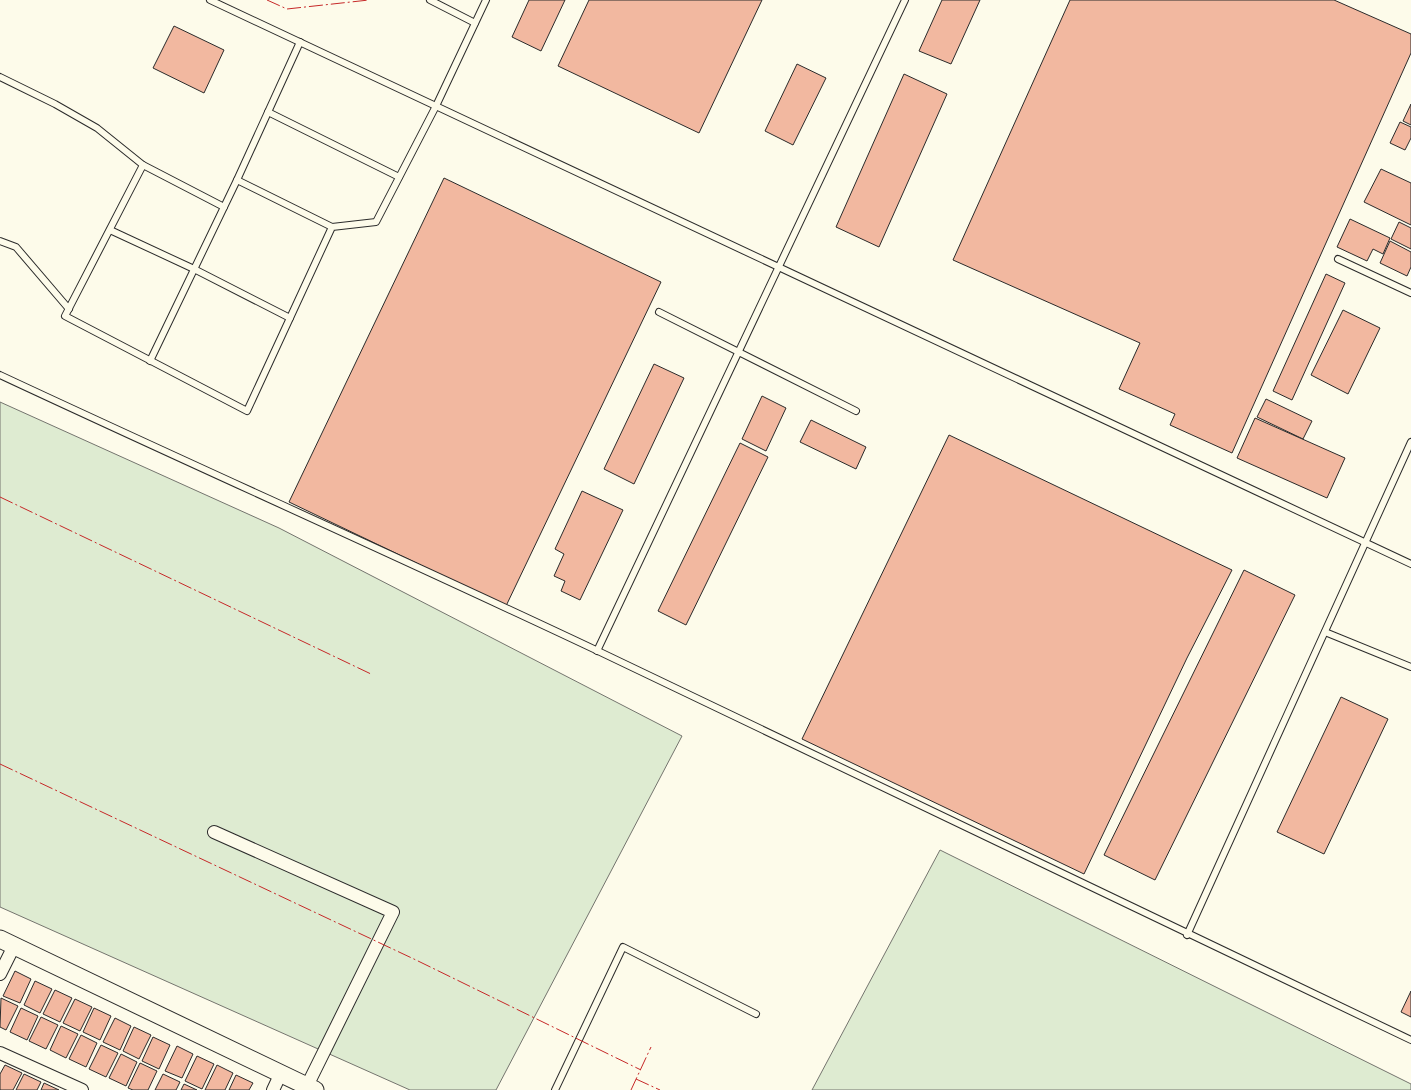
<svg xmlns="http://www.w3.org/2000/svg" width="1411" height="1090" font-family="'Golos Text',sans-serif">
  <rect width="100%" height="100%" fill="#fdfbea"/>
  <g fill="#deebd1" stroke="#74746e">
    <path d="M0 402 279 528 682 736 496 1090H410L0 907Z"/>
    <path d="M940 850 1411 1084V1090H812Z"/>
  </g>
  <g fill="#f2b8a0" stroke="#2b2b2b">
    <path d="M529 0H565L541 51 512 37Z"/>
    <path d="M589 0H762L699 133 558 66Z"/>
    <path d="M942 0H980L951 64 919 51Z"/>
    <path d="M1070 0H1334L1411 34V53L1232 453 1170 425 1175 414 1119 389 1140 343 953 260Z"/>
    <path d="M174 26 224 50 204 93 153 68Z"/>
    <path d="M797 64 826 78 793 145 765 131Z"/>
    <path d="M904 74 947 94 879 247 836 227Z"/>
    <path d="M1411 104V125L1403 121Z"/>
    <path d="M1400 122 1411 127V138L1405 150 1390 143Z"/>
    <path d="M1381 169 1411 183V225L1364 202Z"/>
    <path d="M444 178 661 282 506 606 289 502Z"/>
    <path d="M1350 219 1390 238 1383 254 1373 249 1367 261 1337 247Z"/>
    <path d="M1399 222 1411 228V249L1391 239Z"/>
    <path d="M1390 241 1411 252V267L1407 276 1380 263Z"/>
    <path d="M1326 274 1345 283 1292 400 1273 391Z"/>
    <path d="M1343 310 1380 328 1348 394 1311 375Z"/>
    <path d="M654 364 684 378 634 484 604 469Z"/>
    <path d="M762 396 786 408 766 451 742 439Z"/>
    <path d="M1266 399 1312 421 1303 439 1257 417Z"/>
    <path d="M1255 418 1345 458 1327 498 1237 458Z"/>
    <path d="M811 420 866 447 856 469 800 442Z"/>
    <path d="M949 435 1232 570 1187 658 1084 874 802 739Z"/>
    <path d="M740 443 768 457 686 625 658 611Z"/>
    <path d="M582 491 623 510 580 600 561 591 565 581 554 576 564 554 555 549Z"/>
    <path d="M1244 570 1295 595 1155 880 1104 855Z"/>
    <path d="M1341 697 1388 719 1324 854 1277 832Z"/>
    <path d="M15 971 31 979 20 1003 3 996Z"/>
    <path d="M35 981 52 989 40 1013 24 1005Z"/>
    <path d="M55 990 72 998 60 1022 43 1014Z"/>
    <path d="M1411 991V1017L1401 1012Z"/>
    <path d="M1 998 18 1006 6 1030 0 1027Z"/>
    <path d="M75 999 92 1007 80 1031 63 1023Z"/>
    <path d="M21 1008 38 1016 27 1040 10 1032Z"/>
    <path d="M94 1008 111 1016 100 1040 83 1032Z"/>
    <path d="M41 1017 58 1025 46 1049 29 1041Z"/>
    <path d="M115 1018 131 1026 120 1050 103 1042Z"/>
    <path d="M61 1026 78 1034 66 1058 50 1050Z"/>
    <path d="M134 1027 151 1035 139 1059 123 1051Z"/>
    <path d="M81 1035 97 1043 86 1067 69 1059Z"/>
    <path d="M153 1037 170 1045 159 1069 142 1061Z"/>
    <path d="M101 1045 118 1053 106 1077 89 1069Z"/>
    <path d="M177 1046 193 1054 182 1078 165 1071Z"/>
    <path d="M121 1054 137 1062 126 1086 109 1078Z"/>
    <path d="M197 1056 214 1064 202 1089 185 1081Z"/>
    <path d="M140 1063 157 1071 148 1090H133L128 1088Z"/>
    <path d="M5 1065 22 1073 13 1090H0V1074Z"/>
    <path d="M217 1065 233 1073 225 1090H205Z"/>
    <path d="M24 1074 41 1082 37 1090H16Z"/>
    <path d="M163 1074 180 1082 176 1090H155Z"/>
    <path d="M236 1075 253 1083 249 1090H229Z"/>
    <path d="M44 1083 59 1090H41Z"/>
    <path d="M184 1084 197 1090H181Z"/>
  </g>
  <g fill="none" stroke-linecap="round" stroke-linejoin="round">
    <defs>
      <g id="lane">
        <path d="M210 0 1411 564"/>
        <path d="M430 0 475 23"/>
        <path d="M0 77 55 104 97 128 143 165"/>
        <path d="M268 112 399 177"/>
        <path d="M237 180 332 227"/>
        <path d="M224 207 143 165 65 316 247 411 332 227 376 222 436 106 486 0"/>
        <path d="M110 230 194 269 290 318"/>
        <path d="M0 241 16 247 69 309"/>
        <path d="M1338 259 1411 293"/>
        <path d="M659 312 856 411"/>
        <path d="M150 361 237 180 300 42"/>
        <path d="M0 375C199 468 399 557 598 651 869 780 1139 912 1411 1040"/>
        <path d="M1325 632 1411 667"/>
        <path d="M597 651 905 0"/>
        <path d="M1187 935 1411 442"/>
        <path d="M555 1090 623 947 756 1014"/>
      </g>
      <g id="street">
        <path d="M214 832 393 912 307 1086"/>
        <path d="M0 974 14 946"/>
        <path d="M0 1053 82 1090"/>
        <path d="M273 1090 281 1073"/>
      </g>
      <path id="secondary" d="M0 939 315 1090"/>
    </defs>
    <use href="#lane" stroke="#2b2b2b" stroke-width="8"/>
    <use href="#street" stroke="#2b2b2b" stroke-width="14"/>
    <use href="#secondary" stroke="#2b2b2b" stroke-width="19"/>
    <use href="#lane" stroke="#fdfbea" stroke-width="6"/>
    <use href="#street" stroke="#fdfbea" stroke-width="12"/>
    <use href="#secondary" stroke="#fdfbea" stroke-width="17"/>
    <g stroke="#c62828" stroke-width="1" stroke-dasharray="14 3 2 3" stroke-linecap="butt">
      <path d="M267 0 287 9 369 0"/>
      <path d="M0 497 371 674"/>
      <path d="M0 764 416 960 641 1070"/>
      <path d="M636 1079 660 1090"/>
      <path d="M631 1090 651 1047"/>
    </g>
  </g>
</svg>
